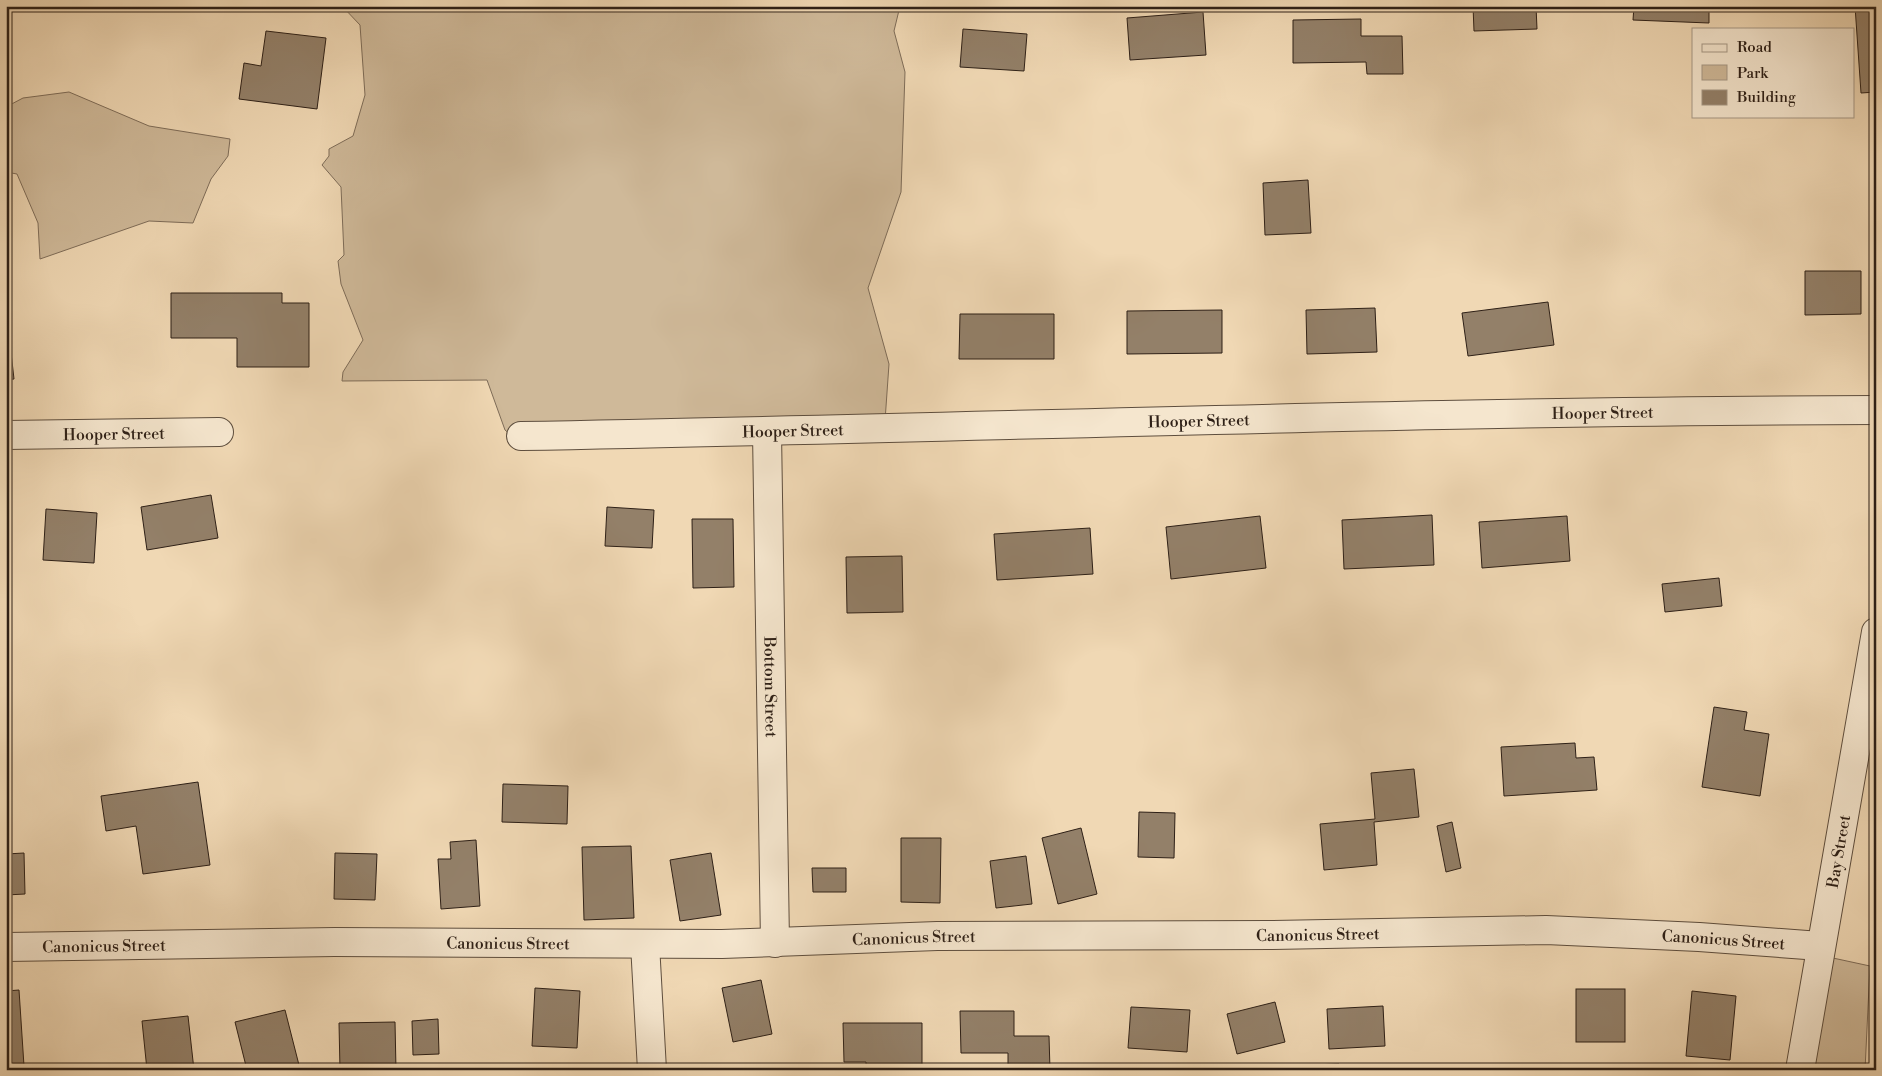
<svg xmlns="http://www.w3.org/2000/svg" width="1882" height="1076" font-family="'Libre Bodoni',serif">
  <rect width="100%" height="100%" fill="#f0d8b4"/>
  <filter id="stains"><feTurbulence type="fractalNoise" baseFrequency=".004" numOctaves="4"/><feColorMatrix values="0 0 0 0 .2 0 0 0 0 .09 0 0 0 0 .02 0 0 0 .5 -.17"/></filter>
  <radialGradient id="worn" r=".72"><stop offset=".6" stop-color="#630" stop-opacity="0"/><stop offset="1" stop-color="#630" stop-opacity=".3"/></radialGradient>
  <g fill="#cfb999" stroke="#7e6c58">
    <path d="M342 6H900L894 31 905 72 901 192 868 288 889 364 885 421 513 437 505 430 487 380 342 381 343 372 363 340 341 284 338 261 344 255 341 187 322 165 329 156V149L353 136 365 95 360 25Z"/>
    <path d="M69 92 149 126 230 139 228 156 211 179 193 223 149 221 40 259 38 223 17 174 6 172V107L23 98Z"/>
    <path d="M1819 955 1870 966 1865 1070H1801Z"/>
  </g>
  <g fill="#938069" stroke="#2e2017">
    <path d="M1473 6H1536L1537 29 1474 31Z"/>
    <path d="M1634 6H1709V23L1633 20Z"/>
    <path d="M1855 6H1876V92L1861 93Z"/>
    <path d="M1203 12 1206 55 1130 60 1127 18Z"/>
    <path d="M1361 19V36H1402L1403 74H1367L1366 62 1293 63V20Z"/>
    <path d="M963 29 1027 34 1024 71 960 67Z"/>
    <path d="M266 31 326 38 317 109 239 99 244 63 261 66Z"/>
    <path d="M1308 180 1311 233 1265 235 1263 183Z"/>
    <path d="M1805 271H1861V314L1805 315Z"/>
    <path d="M171 293H282V303H309V367H237V338H171Z"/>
    <path d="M1548 302 1554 345 1468 356 1462 313Z"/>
    <path d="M1375 308 1377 352 1307 354 1306 310Z"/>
    <path d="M1222 310V353L1127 354V311Z"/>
    <path d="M960 314H1054V359H959Z"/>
    <path d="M6 326H8L14 379 6 380Z"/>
    <path d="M211 495 218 538 147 550 141 507Z"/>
    <path d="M607 507 654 510 652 548 605 546Z"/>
    <path d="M46 509 97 513 94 563 43 560Z"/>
    <path d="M1432 515 1434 565 1344 569 1342 520Z"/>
    <path d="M1260 516 1266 568 1171 579 1166 527Z"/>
    <path d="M1567 516 1570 561 1482 568 1479 522Z"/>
    <path d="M692 519H733L734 587 693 588Z"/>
    <path d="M1090 528 1093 574 997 580 994 534Z"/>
    <path d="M902 556 903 612 847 613 846 557Z"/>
    <path d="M1719 578 1722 606 1665 612 1662 584Z"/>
    <path d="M1714 707 1747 712 1744 730 1769 734 1760 796 1702 787Z"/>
    <path d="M1575 743 1576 758 1594 757 1597 790 1504 796 1501 747Z"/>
    <path d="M1414 769 1419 817 1374 822 1377 865 1324 870 1320 824 1375 819 1371 773Z"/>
    <path d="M198 782 210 865 143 874 136 826 106 831 101 796Z"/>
    <path d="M503 784 568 786 567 824 502 822Z"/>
    <path d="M1139 812 1175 813 1174 858 1138 857Z"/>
    <path d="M1452 822 1461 868 1446 872 1437 826Z"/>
    <path d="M1081 828 1097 894 1058 904 1042 838Z"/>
    <path d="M901 838H941L940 903 901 902Z"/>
    <path d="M476 840 480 906 441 909 438 859H451L450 842Z"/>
    <path d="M631 846 634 918 584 920 582 847Z"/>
    <path d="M24 853 25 894 6 895V854Z"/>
    <path d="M335 853 377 854 375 900 334 899Z"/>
    <path d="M711 853 721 915 680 921 670 860Z"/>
    <path d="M1026 856 1032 904 996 908 990 861Z"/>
    <path d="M812 868H846V892H813Z"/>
    <path d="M761 980 772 1034 733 1042 722 988Z"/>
    <path d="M535 988 580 991 577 1048 532 1046Z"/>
    <rect x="1576" y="989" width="49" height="53"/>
    <path d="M19 990 24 1066 6 1067V991Z"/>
    <path d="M1692 991 1736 996 1730 1060 1686 1056Z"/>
    <path d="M1275 1002 1285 1042 1237 1054 1227 1014Z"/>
    <path d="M1383 1006 1385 1046 1329 1049 1327 1009Z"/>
    <path d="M1131 1007 1190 1010 1187 1052 1128 1048Z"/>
    <path d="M285 1010 300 1069 247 1070 235 1022Z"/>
    <path d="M960 1011H1014V1036H1049L1050 1070H1008V1053H961Z"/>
    <path d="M188 1016 194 1070H147L142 1021Z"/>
    <path d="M438 1019 439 1054 413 1055 412 1021Z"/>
    <path d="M395 1022 396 1070H340L339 1023Z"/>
    <path d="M843 1023H922V1070H866V1062H844Z"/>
    <path d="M1339 1064V1070H1310V1065Z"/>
  </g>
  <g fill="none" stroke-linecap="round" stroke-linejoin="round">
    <defs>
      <g id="minor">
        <path id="s1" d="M767 432 775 943"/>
        <path id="s2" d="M6 435 219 432"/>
        <path id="s3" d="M521 436C973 428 1424 411 1876 410"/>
        <path d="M645 944 652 1070"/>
        <path id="s4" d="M6 947 335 942 722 944 937 936 1273 935 1546 930 1699 937 1820 946"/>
        <path id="s5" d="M1800 1070 1876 632"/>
      </g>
    </defs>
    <use href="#minor" stroke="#5e4e3e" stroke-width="30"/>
    <use href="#minor" stroke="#f5e6ce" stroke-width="28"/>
  </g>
  <g text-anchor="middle" stroke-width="4.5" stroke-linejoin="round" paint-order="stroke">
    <g font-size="16" fill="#2e2017" stroke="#f5e6ce">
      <text dy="6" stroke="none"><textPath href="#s3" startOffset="1082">Hooper Street</textPath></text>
      <text dy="6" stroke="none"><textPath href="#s3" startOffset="678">Hooper Street</textPath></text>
      <text dy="6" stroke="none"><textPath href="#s3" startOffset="272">Hooper Street</textPath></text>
      <text dy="6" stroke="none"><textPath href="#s2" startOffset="108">Hooper Street</textPath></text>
      <text dy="6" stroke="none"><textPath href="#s1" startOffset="255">Bottom Street</textPath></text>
      <text dy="6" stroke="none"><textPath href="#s5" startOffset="222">Bay Street</textPath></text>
      <text dy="6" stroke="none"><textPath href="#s4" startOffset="1312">Canonicus Street</textPath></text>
      <text dy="6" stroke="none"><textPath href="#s4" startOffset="908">Canonicus Street</textPath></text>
      <text dy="6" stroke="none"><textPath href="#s4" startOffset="1718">Canonicus Street</textPath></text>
      <text dy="6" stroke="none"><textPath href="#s4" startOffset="502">Canonicus Street</textPath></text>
      <text dy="6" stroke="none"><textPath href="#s4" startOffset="98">Canonicus Street</textPath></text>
    </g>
  </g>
  <rect width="1882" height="1076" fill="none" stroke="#f0d8b4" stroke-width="25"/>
  <rect x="8" y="8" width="1867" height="1061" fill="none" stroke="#2e2017" stroke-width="2.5"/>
  <rect x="12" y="12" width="1857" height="1051" fill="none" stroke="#2e2017"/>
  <rect x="1692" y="28" width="162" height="90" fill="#f5e6ce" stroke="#a59785"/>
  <rect x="1702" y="44" width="25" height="8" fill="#f5e6ce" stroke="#a59785"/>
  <text x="1737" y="52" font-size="15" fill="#2e2017">Road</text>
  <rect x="1702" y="65" width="25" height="15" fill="#cfb999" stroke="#a59785"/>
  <text x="1737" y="78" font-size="15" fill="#2e2017">Park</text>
  <rect x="1702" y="90" width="25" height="15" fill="#938069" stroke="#a59785"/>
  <text x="1737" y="102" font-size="15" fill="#2e2017">Building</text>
  <rect width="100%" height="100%" filter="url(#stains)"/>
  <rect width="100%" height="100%" fill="url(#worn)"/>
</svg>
